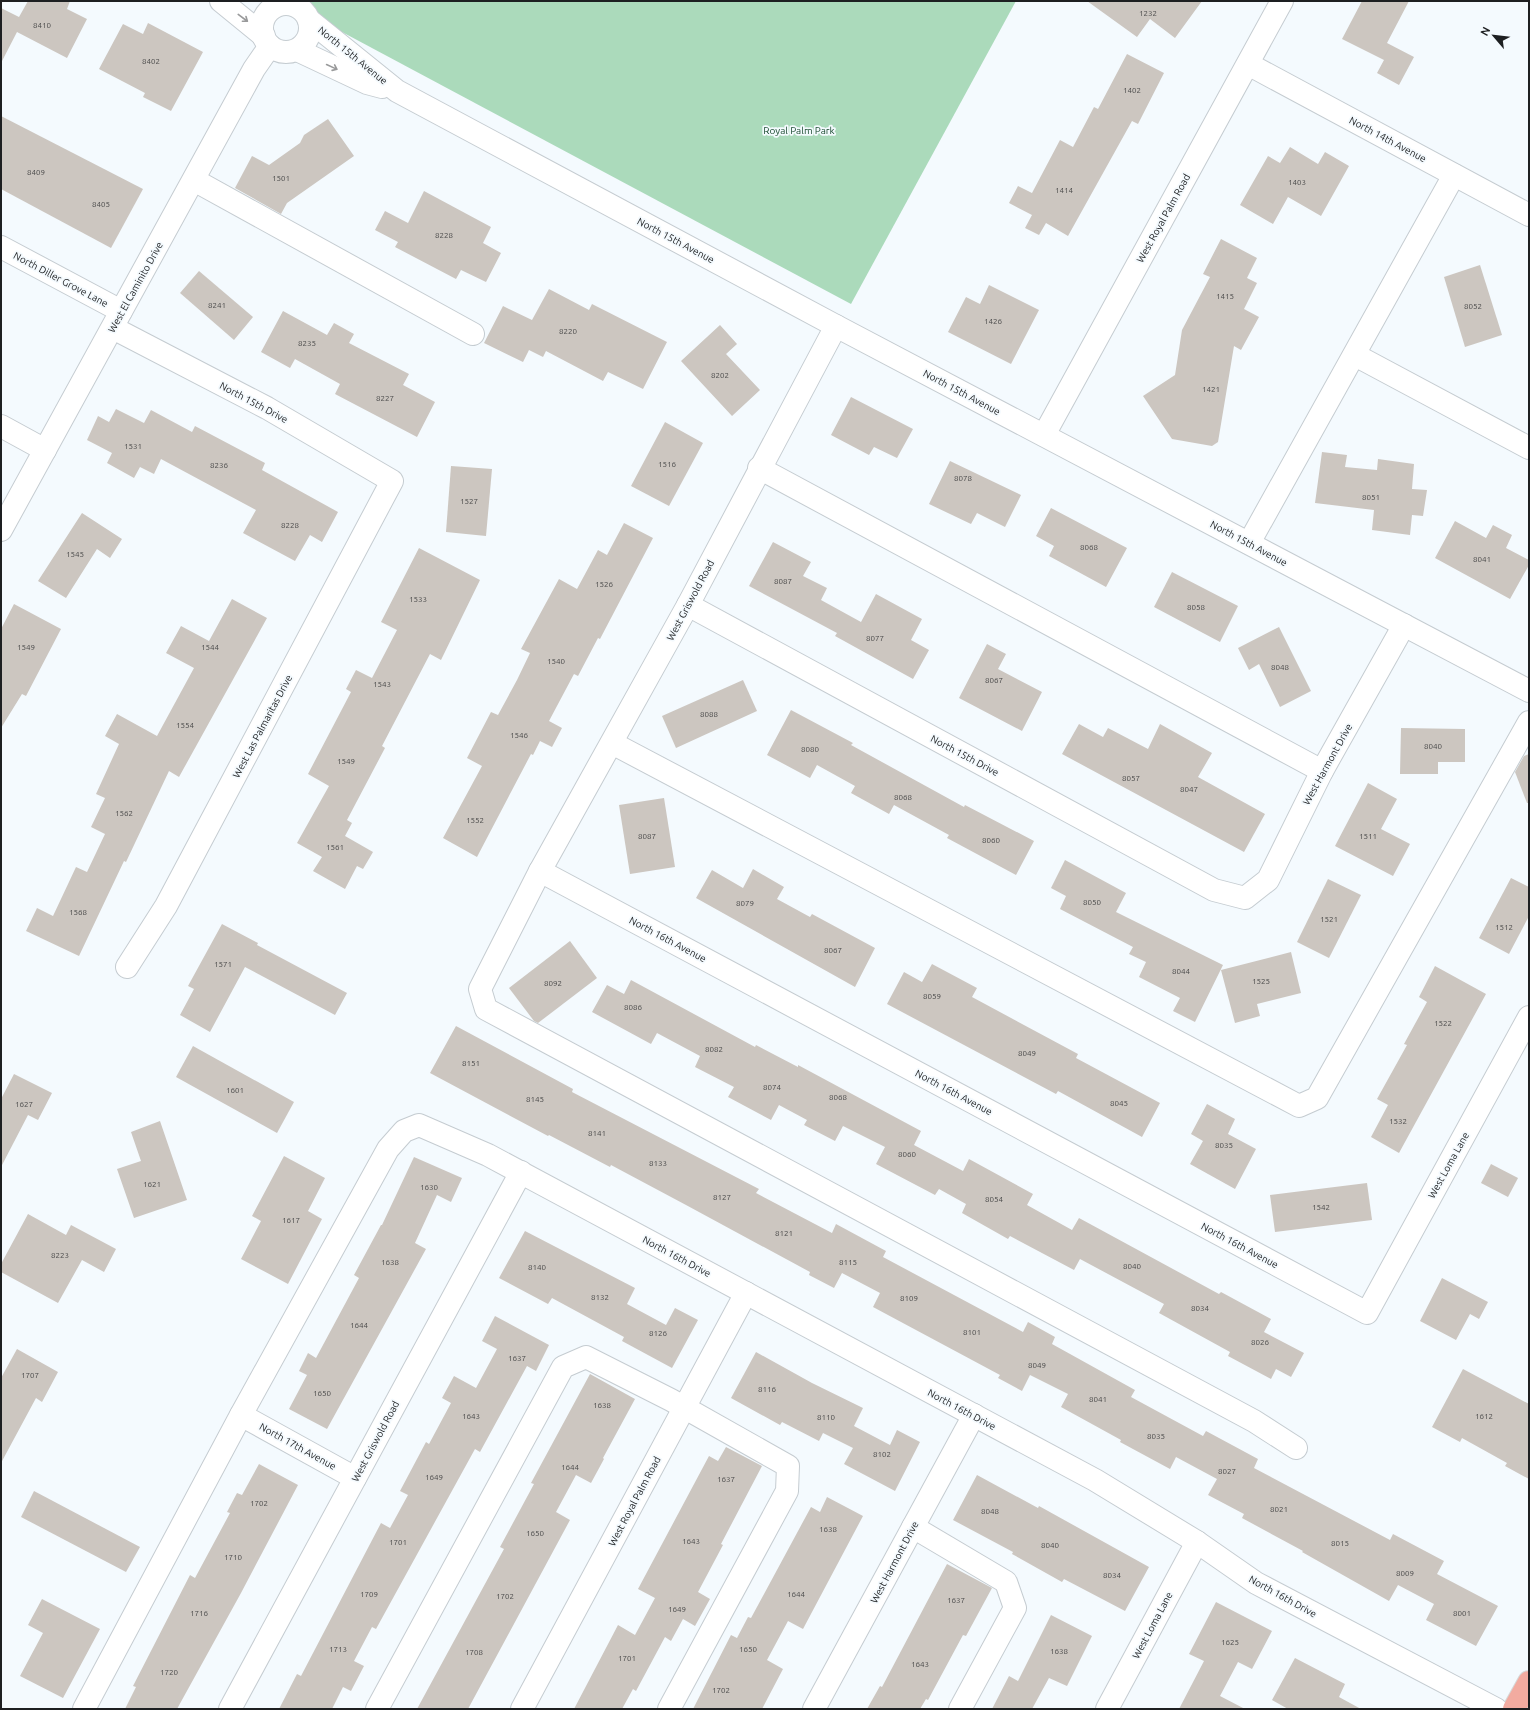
<svg xmlns="http://www.w3.org/2000/svg" width="1530" height="1710" font-family="Ubuntu,sans-serif">
  <rect width="100%" height="100%" fill="#f4fafe"/>
  <path fill="#abdabb" d="M284 1H1016L851 304Z"/>
  <g fill="#ccc6c0">
    <path d="M28 1H70L67 9 87 19 67 58 17 32 1 63V8L19 17Z"/>
    <path d="M1087 1H1202L1175 38 1150 19 1137 37Z"/>
    <path d="M1362 1H1409L1387 43 1414 57 1399 85 1377 73 1384 60 1342 39Z"/>
    <path d="M148 23 203 52 171 111 143 97 145 93 99 69 123 24 143 34Z"/>
    <path d="M1127 54 1164 73 1138 124 1132 121 1068 236 1046 223 1039 235 1025 228 1032 215 1009 203 1018 186 1032 193 1060 140 1073 147 1094 107 1098 109Z"/>
    <path d="M1 116 143 189 111 248 1 189Z"/>
    <path d="M328 119 354 156 287 203 281 214 235 188 252 156 269 165 300 143 304 135Z"/>
    <path d="M1290 147 1318 164 1325 152 1349 166 1321 216 1288 197 1273 224 1240 205 1268 156 1280 163Z"/>
    <path d="M424 191 491 227 483 243 501 253 486 282 461 270 456 279 395 247 398 242 375 230 385 211 408 223Z"/>
    <path d="M1221 239 1257 258 1247 278 1257 283 1244 309 1259 317 1241 350 1234 346 1218 442 1212 446 1172 439 1143 396 1175 375 1182 330 1210 277 1203 274Z"/>
    <path d="M1480 265 1502 335 1465 347 1444 277Z"/>
    <path d="M199 271 253 317 234 340 180 293Z"/>
    <path d="M989 285 1039 310 1011 364 948 332 966 297 980 304Z"/>
    <path d="M549 289 589 310 592 304 667 342 643 389 608 372 603 381 546 351 543 357 529 350 523 362 484 343 503 306 532 320Z"/>
    <path d="M283 311 327 335 334 323 354 334 349 343 409 374 403 385 435 402 417 437 335 394 340 384 295 359 290 368 261 352Z"/>
    <path d="M720 325 737 344 726 354 760 390 732 416 681 361Z"/>
    <path d="M851 397 913 429 897 458 874 447 869 455 831 435Z"/>
    <path d="M116 409 144 423 151 410 192 432 195 426 265 463 262 470 338 512 322 542 310 535 295 561 243 533 256 510 161 459 154 474 140 467 134 478 107 463 112 453 87 440 98 416 109 422Z"/>
    <path d="M665 422 703 443 669 506 631 486Z"/>
    <path d="M1322 452 1347 455 1345 467 1377 470 1378 459 1414 464 1412 489 1427 490 1423 516 1412 515 1410 535 1372 530 1374 510 1315 503Z"/>
    <path d="M950 461 1021 495 1005 527 977 513 971 524 929 504Z"/>
    <path d="M451 466 492 469 486 536 446 532Z"/>
    <path d="M1051 508 1127 548 1106 587 1049 556 1054 546 1036 536Z"/>
    <path d="M82 513 122 539 110 558 97 549 66 598 38 581Z"/>
    <path d="M1455 521 1486 538 1493 525 1512 535 1506 548 1529 560V565L1510 599 1435 558Z"/>
    <path d="M624 523 653 538 600 639 598 638 578 676 574 674 549 721 562 728 552 747 540 741 533 755 531 754 477 857 443 838 482 766 467 758 491 712 498 715 517 680 530 653 521 649 559 579 577 589 598 550 607 555Z"/>
    <path d="M773 542 811 562 803 576 827 588 821 600 861 622 876 594 922 619 911 640 929 650 913 679 835 636 837 633 749 586Z"/>
    <path d="M419 548 480 580 441 660 430 654 382 746 385 748 347 820 352 823 345 836 373 852 363 869 357 866 345 889 313 871 322 857 297 843 329 786 308 774 351 692 346 689 356 670 372 678 397 630 381 622Z"/>
    <path d="M1172 572 1238 606 1220 642 1154 607Z"/>
    <path d="M232 599 267 618 179 777 169 771 126 862 124 861 79 956 26 931 37 908 53 916 76 867 87 872 105 834 91 827 105 798 96 794 119 744 105 736 117 714 157 736 194 668 166 653 181 626 209 641Z"/>
    <path d="M14 604 61 629 26 696 22 694 1 728V629Z"/>
    <path d="M1279 627 1311 691 1280 707 1259 664 1249 670 1238 648Z"/>
    <path d="M987 644 1006 654 998 669 1042 692 1022 731 959 698Z"/>
    <path d="M743 680 757 711 676 748 662 716Z"/>
    <path d="M791 710 853 743 851 745 964 807 965 805 1034 841 1016 875 947 838 949 835 894 805 889 814 851 793 855 786 817 765 810 778 767 755Z"/>
    <path d="M1079 724 1103 737 1108 728 1148 749 1160 724 1212 753 1198 777 1265 814 1244 852 1062 754Z"/>
    <path d="M1401 728 1465 729V762H1438V774H1400Z"/>
    <path d="M1529 754V803H1527L1515 772 1524 756Z"/>
    <path d="M1368 783 1397 799 1381 829 1410 844 1393 876 1335 846Z"/>
    <path d="M664 798 675 867 630 874 619 805Z"/>
    <path d="M1065 860 1126 893 1116 912 1223 965 1195 1022 1173 1011 1180 998 1139 977 1146 962 1129 954 1133 947 1060 909 1066 896 1051 888Z"/>
    <path d="M753 869 784 887 777 899 810 917 812 914 875 948 855 987 696 898 712 870 743 888Z"/>
    <path d="M1511 878 1529 887V916L1509 954 1479 938Z"/>
    <path d="M1328 879 1361 895 1329 958 1297 942Z"/>
    <path d="M222 924 258 943 257 945 347 993 335 1015 245 967 210 1032 180 1015 194 989 188 986Z"/>
    <path d="M570 941 597 978 538 1023 534 1021 509 988Z"/>
    <path d="M1291 952 1301 993 1257 1004 1260 1016 1235 1023 1221 970Z"/>
    <path d="M932 964 977 988 972 997 1078 1054 1076 1058 1160 1103 1142 1137 1058 1091 1056 1094 887 1004 904 972 922 982Z"/>
    <path d="M1435 966 1486 994 1399 1153 1371 1137 1388 1105 1377 1099 1407 1045 1404 1044 1427 1002 1419 997Z"/>
    <path d="M631 980 755 1047 756 1045 798 1067V1065L921 1131 914 1145 963 1171 969 1159 1033 1194 1027 1205 1072 1230 1079 1218 1219 1294 1221 1292 1271 1319 1264 1332 1304 1353 1291 1377 1276 1369 1271 1379 1228 1356 1230 1352 1159 1313 1164 1304 1080 1259 1074 1270 1010 1236 1008 1239 962 1213 966 1204 939 1189 935 1195 876 1164 885 1147 843 1126 835 1141 804 1125 807 1120 779 1105 771 1120 728 1097 734 1087 695 1067 700 1056 657 1033 651 1044 592 1012 607 985 624 994Z"/>
    <path d="M456 1026 573 1089 572 1092 759 1189 756 1193 832 1233 836 1224 886 1251 883 1257 1023 1332 1028 1322 1055 1337 1052 1344 1135 1390 1131 1397 1203 1436 1206 1431 1258 1459 1254 1468 1390 1540 1393 1534 1444 1561 1437 1574 1498 1606 1476 1646 1426 1620 1434 1604 1398 1585 1389 1601 1302 1552 1303 1551 1242 1518 1244 1514 1208 1495 1217 1479 1176 1457 1170 1469 1120 1442 1121 1440 1061 1407 1068 1394 1030 1375 1022 1391 998 1378 1000 1375 873 1307 880 1293 842 1273 834 1288 809 1275 810 1272 686 1205 611 1165 610 1167 549 1135 548 1136 430 1073Z"/>
    <path d="M193 1046 294 1102 277 1133 176 1077Z"/>
    <path d="M14 1074 52 1093 38 1120 28 1115 1 1167V1099Z"/>
    <path d="M1207 1104 1235 1119 1228 1134 1256 1149 1235 1189 1190 1164 1203 1141 1191 1134Z"/>
    <path d="M160 1121 187 1200 134 1218 117 1169 141 1161 131 1132Z"/>
    <path d="M284 1156 325 1178 308 1211 322 1219 288 1284 241 1259 261 1221 252 1216Z"/>
    <path d="M414 1157 462 1178 451 1202 437 1195 415 1243 426 1249 327 1429 289 1409 307 1375 299 1371 308 1353 316 1358 359 1278 354 1275 381 1225H382Z"/>
    <path d="M1491 1164 1518 1178 1508 1197 1481 1183Z"/>
    <path d="M1367 1183 1372 1220 1275 1232 1270 1195Z"/>
    <path d="M28 1214 66 1235 71 1225 116 1249 104 1272 82 1260 58 1303 1 1272V1264Z"/>
    <path d="M525 1231 635 1288 627 1304 666 1325 675 1308 698 1320 672 1368 622 1341 624 1337 552 1298 548 1304 499 1278Z"/>
    <path d="M1442 1278 1488 1302 1479 1319 1470 1314 1456 1340 1420 1321Z"/>
    <path d="M495 1316 549 1345 536 1371 527 1366 480 1452 475 1449 376 1629 372 1627 354 1661 364 1666 351 1691 343 1687 332 1709H279L297 1674 301 1676 381 1523 390 1528 408 1495 400 1491 426 1442 429 1444 451 1403 442 1398 454 1376 476 1388 497 1349 482 1341Z"/>
    <path d="M17 1349 58 1372 42 1402 36 1398 1 1463V1378Z"/>
    <path d="M756 1352 812 1383 863 1408 854 1426 890 1445 897 1430 920 1442 895 1491 844 1464 853 1448 823 1433 819 1441 782 1422 780 1425 731 1398Z"/>
    <path d="M1463 1369 1529 1404V1479L1505 1466 1507 1463 1462 1438 1460 1442 1432 1427Z"/>
    <path d="M590 1374 635 1399 603 1458 604 1459 591 1483 576 1475 556 1512 570 1520 468 1709H417L504 1549 500 1547 534 1484 531 1483Z"/>
    <path d="M726 1447 762 1466 721 1544 723 1545 698 1592 710 1599 695 1626 683 1619 671 1641 665 1637 636 1691 633 1689 622 1709H574L618 1625 635 1635 655 1598 638 1589 709 1456 718 1461Z"/>
    <path d="M259 1464 298 1485 241 1593 177 1709H125L136 1687 133 1686 190 1575 195 1578 230 1513 227 1512 237 1493 242 1495Z"/>
    <path d="M977 1475 1038 1508 1039 1506 1149 1567 1125 1611 1064 1579 1062 1582 1012 1554 1013 1552 953 1520Z"/>
    <path d="M34 1491 140 1547 126 1572 21 1517Z"/>
    <path d="M827 1497 863 1516 803 1629 788 1621 767 1660 783 1669 762 1709H693L731 1635 737 1638 748 1617 751 1618 811 1507 820 1512Z"/>
    <path d="M947 1564 992 1588 966 1636 963 1635 928 1700 926 1699 920 1709H867L880 1686 882 1687Z"/>
    <path d="M42 1599 100 1629 63 1698 20 1676 43 1633 28 1625Z"/>
    <path d="M1216 1602 1272 1631 1252 1669 1238 1662 1220 1696 1245 1709H1179L1204 1661 1189 1654Z"/>
    <path d="M1051 1615 1092 1636 1067 1686 1049 1678 1032 1709H992L1009 1676 1018 1681Z"/>
    <path d="M1295 1658 1345 1684 1339 1697 1361 1709H1288L1272 1700Z"/>
  </g>
  <g fill="none" stroke-linecap="round" stroke-linejoin="round">
    <defs>
      <g id="minor">
        <path d="M221 1 264 36"/>
        <circle cx="286" cy="28" r="24"/>
        <path d="M309 20 397 91 836 326 1529 691"/>
        <path d="M297 50 367 83 382 87"/>
        <path d="M1248 64 1529 215"/>
        <path d="M194 180 473 334"/>
        <path d="M1 247 121 311"/>
        <path d="M836 326 688 605 540 871 480 989 486 1009 1254 1421 1296 1448"/>
        <path d="M113 328 267 408 392 481 166 906 127 967"/>
        <path d="M1355 355 1529 448"/>
        <path d="M1 426 45 450"/>
        <path d="M1044 435 1282 1"/>
        <path d="M759 468 1322 771"/>
        <path d="M1 530 254 69 270 46"/>
        <path d="M1249 543 1454 175"/>
        <path d="M688 605 1214 890 1245 898 1268 880 1322 771 1404 625"/>
        <path d="M612 743 1299 1106 1317 1098 1529 722"/>
        <path d="M540 871 1367 1313 1529 1017"/>
        <path d="M241 1415 355 1478"/>
        <path d="M913 1527 1006 1582 1015 1608 960 1709"/>
        <path d="M84 1709 241 1415 388 1149 404 1131 419 1125 488 1155 1095 1480 1197 1542 1256 1583 1496 1709"/>
        <path d="M230 1709 521 1172"/>
        <path d="M377 1709 563 1367 586 1357 671 1400 788 1466 787 1491 669 1709"/>
        <path d="M522 1709 746 1293"/>
        <path d="M814 1709 974 1415"/>
        <path d="M1107 1709 1197 1542"/>
      </g>
      <path id="major" d="M1514 1709 1529 1682"/>
    </defs>
    <use href="#minor" stroke="#c5ccd1" stroke-width="24"/>
    <use href="#major" stroke="#d6d7d7" stroke-width="24"/>
    <use href="#minor" stroke="#fff" stroke-width="22"/>
    <use href="#major" stroke="#f2aba0" stroke-width="22"/>
  </g>
  <defs><path id="oneway-shaft" d="M-6 0H5M1.5-3L5.5 0L1.5 3" fill="none" stroke-width="1.6" stroke-linecap="round" stroke-linejoin="round"/></defs>
  <g stroke="#999a9b">
    <use href="#oneway-shaft" transform="translate(243 18) rotate(37)"/>
    <use href="#oneway-shaft" transform="translate(332 67) rotate(25)"/>
  </g>
  <g text-anchor="middle" stroke-width="3.5" stroke-linejoin="round" paint-order="stroke">
    <g font-size="8" fill="#494949">
      <text x="1148" y="16">1232</text>
      <text x="42" y="28">8410</text>
      <text x="151" y="64">8402</text>
      <text x="1132" y="93">1402</text>
      <text x="36" y="175">8409</text>
      <text x="281" y="181">1501</text>
      <text x="1297" y="185">1403</text>
      <text x="1064" y="193">1414</text>
      <text x="101" y="207">8405</text>
      <text x="444" y="238">8228</text>
      <text x="1225" y="299">1415</text>
      <text x="217" y="308">8241</text>
      <text x="1473" y="309">8052</text>
      <text x="993" y="324">1426</text>
      <text x="568" y="334">8220</text>
      <text x="307" y="346">8235</text>
      <text x="720" y="378">8202</text>
      <text x="1211" y="392">1421</text>
      <text x="385" y="401">8227</text>
      <text x="133" y="449">1531</text>
      <text x="667" y="467">1516</text>
      <text x="219" y="468">8236</text>
      <text x="963" y="481">8078</text>
      <text x="1371" y="500">8051</text>
      <text x="469" y="504">1527</text>
      <text x="290" y="528">8228</text>
      <text x="1089" y="550">8068</text>
      <text x="75" y="557">1545</text>
      <text x="1482" y="562">8041</text>
      <text x="783" y="584">8087</text>
      <text x="604" y="587">1526</text>
      <text x="418" y="602">1533</text>
      <text x="1196" y="610">8058</text>
      <text x="875" y="641">8077</text>
      <text x="26" y="650">1549</text>
      <text x="210" y="650">1544</text>
      <text x="556" y="664">1540</text>
      <text x="1280" y="670">8048</text>
      <text x="994" y="683">8067</text>
      <text x="382" y="687">1543</text>
      <text x="709" y="717">8088</text>
      <text x="185" y="728">1554</text>
      <text x="519" y="738">1546</text>
      <text x="1433" y="749">8040</text>
      <text x="810" y="752">8080</text>
      <text x="346" y="764">1549</text>
      <text x="1131" y="781">8057</text>
      <text x="1189" y="792">8047</text>
      <text x="903" y="800">8068</text>
      <text x="124" y="816">1562</text>
      <text x="475" y="823">1552</text>
      <text x="647" y="839">8087</text>
      <text x="1368" y="839">1511</text>
      <text x="991" y="843">8060</text>
      <text x="335" y="850">1561</text>
      <text x="1092" y="905">8050</text>
      <text x="745" y="906">8079</text>
      <text x="78" y="915">1568</text>
      <text x="1329" y="922">1521</text>
      <text x="1504" y="930">1512</text>
      <text x="833" y="953">8067</text>
      <text x="223" y="967">1571</text>
      <text x="1181" y="974">8044</text>
      <text x="1261" y="984">1525</text>
      <text x="553" y="986">8092</text>
      <text x="932" y="999">8059</text>
      <text x="633" y="1010">8086</text>
      <text x="1443" y="1026">1522</text>
      <text x="714" y="1052">8082</text>
      <text x="1027" y="1056">8049</text>
      <text x="471" y="1066">8151</text>
      <text x="772" y="1090">8074</text>
      <text x="235" y="1093">1601</text>
      <text x="838" y="1100">8068</text>
      <text x="535" y="1102">8145</text>
      <text x="1119" y="1106">8045</text>
      <text x="24" y="1107">1627</text>
      <text x="1398" y="1124">1532</text>
      <text x="597" y="1136">8141</text>
      <text x="1224" y="1148">8035</text>
      <text x="907" y="1157">8060</text>
      <text x="658" y="1166">8133</text>
      <text x="152" y="1187">1621</text>
      <text x="429" y="1190">1630</text>
      <text x="722" y="1200">8127</text>
      <text x="994" y="1202">8054</text>
      <text x="1321" y="1210">1542</text>
      <text x="291" y="1223">1617</text>
      <text x="784" y="1236">8121</text>
      <text x="60" y="1258">8223</text>
      <text x="390" y="1265">1638</text>
      <text x="848" y="1265">8115</text>
      <text x="1132" y="1269">8040</text>
      <text x="537" y="1270">8140</text>
      <text x="600" y="1300">8132</text>
      <text x="909" y="1301">8109</text>
      <text x="1200" y="1311">8034</text>
      <text x="359" y="1328">1644</text>
      <text x="972" y="1335">8101</text>
      <text x="658" y="1336">8126</text>
      <text x="1260" y="1345">8026</text>
      <text x="517" y="1361">1637</text>
      <text x="1037" y="1368">8049</text>
      <text x="30" y="1378">1707</text>
      <text x="767" y="1392">8116</text>
      <text x="322" y="1396">1650</text>
      <text x="1098" y="1402">8041</text>
      <text x="602" y="1408">1638</text>
      <text x="471" y="1419">1643</text>
      <text x="1484" y="1419">1612</text>
      <text x="826" y="1420">8110</text>
      <text x="1156" y="1439">8035</text>
      <text x="882" y="1457">8102</text>
      <text x="570" y="1470">1644</text>
      <text x="1227" y="1474">8027</text>
      <text x="434" y="1480">1649</text>
      <text x="726" y="1482">1637</text>
      <text x="259" y="1506">1702</text>
      <text x="1279" y="1512">8021</text>
      <text x="990" y="1514">8048</text>
      <text x="828" y="1532">1638</text>
      <text x="535" y="1536">1650</text>
      <text x="691" y="1544">1643</text>
      <text x="398" y="1545">1701</text>
      <text x="1340" y="1546">8015</text>
      <text x="1050" y="1548">8040</text>
      <text x="233" y="1560">1710</text>
      <text x="1405" y="1576">8009</text>
      <text x="1112" y="1578">8034</text>
      <text x="369" y="1597">1709</text>
      <text x="796" y="1597">1644</text>
      <text x="505" y="1599">1702</text>
      <text x="956" y="1603">1637</text>
      <text x="677" y="1612">1649</text>
      <text x="199" y="1616">1716</text>
      <text x="1462" y="1616">8001</text>
      <text x="1230" y="1645">1625</text>
      <text x="338" y="1652">1713</text>
      <text x="748" y="1652">1650</text>
      <text x="1059" y="1654">1638</text>
      <text x="474" y="1655">1708</text>
      <text x="627" y="1661">1701</text>
      <text x="920" y="1667">1643</text>
      <text x="169" y="1675">1720</text>
      <text x="721" y="1693">1702</text>
    </g>
    <g font-size="10" fill="#1d1f21" stroke="#f4fafe">
      <text transform="translate(353 55) rotate(39)" y="4">North 15th Avenue</text>
      <text transform="translate(1388 139) rotate(28)" y="4">North 14th Avenue</text>
      <text transform="translate(1163 218) rotate(-61)" y="4">West Royal Palm Road</text>
      <text transform="translate(676 240) rotate(28)" y="4">North 15th Avenue</text>
      <text transform="translate(61 279) rotate(28)" y="4">North Diller Grove Lane</text>
      <text transform="translate(135 287) rotate(-61)" y="4">West El Caminito Drive</text>
      <text transform="translate(962 392) rotate(28)" y="4">North 15th Avenue</text>
      <text transform="translate(254 402) rotate(28)" y="4">North 15th Drive</text>
      <text transform="translate(1249 543) rotate(28)" y="4">North 15th Avenue</text>
      <text transform="translate(690 600) rotate(-62)" y="4">West Griswold Road</text>
      <text transform="translate(262 726) rotate(-62)" y="4">West Las Palmaritas Drive</text>
      <text transform="translate(965 755) rotate(28)" y="4">North 15th Drive</text>
      <text transform="translate(1327 764) rotate(-61)" y="4">West Harmont Drive</text>
      <text transform="translate(668 939) rotate(28)" y="4">North 16th Avenue</text>
      <text transform="translate(954 1092) rotate(28)" y="4">North 16th Avenue</text>
      <text transform="translate(1448 1165) rotate(-61)" y="4">West Loma Lane</text>
      <text transform="translate(1240 1245) rotate(28)" y="4">North 16th Avenue</text>
      <text transform="translate(677 1256) rotate(28)" y="4">North 16th Drive</text>
      <text transform="translate(962 1409) rotate(28)" y="4">North 16th Drive</text>
      <text transform="translate(375 1441) rotate(-62)" y="4">West Griswold Road</text>
      <text transform="translate(298 1446) rotate(29)" y="4">North 17th Avenue</text>
      <text transform="translate(634 1501) rotate(-62)" y="4">West Royal Palm Road</text>
      <text transform="translate(894 1562) rotate(-62)" y="4">West Harmont Drive</text>
      <text transform="translate(1283 1596) rotate(29)" y="4">North 16th Drive</text>
      <text transform="translate(1152 1625) rotate(-62)" y="4">West Loma Lane</text>
    </g>
    <g font-size="10" fill="#194a2e" stroke="#f4fafe">
      <text x="799" y="134">Royal Palm Park</text>
    </g>
  </g>
  <rect width="1530" height="1710" fill="none" stroke="#1d1f21" stroke-width="4"/>
  <g transform="translate(1494 36) rotate(298)" stroke="#f4fafe" stroke-width="3" paint-order="stroke">
  <path d="M0-3L7 15L0 10L-7 15Z" fill="#1d1f21"/>
  <text y="-6" font-size="11" font-weight="bold" text-anchor="middle" fill="#1d1f21">N</text>
  </g>
</svg>
